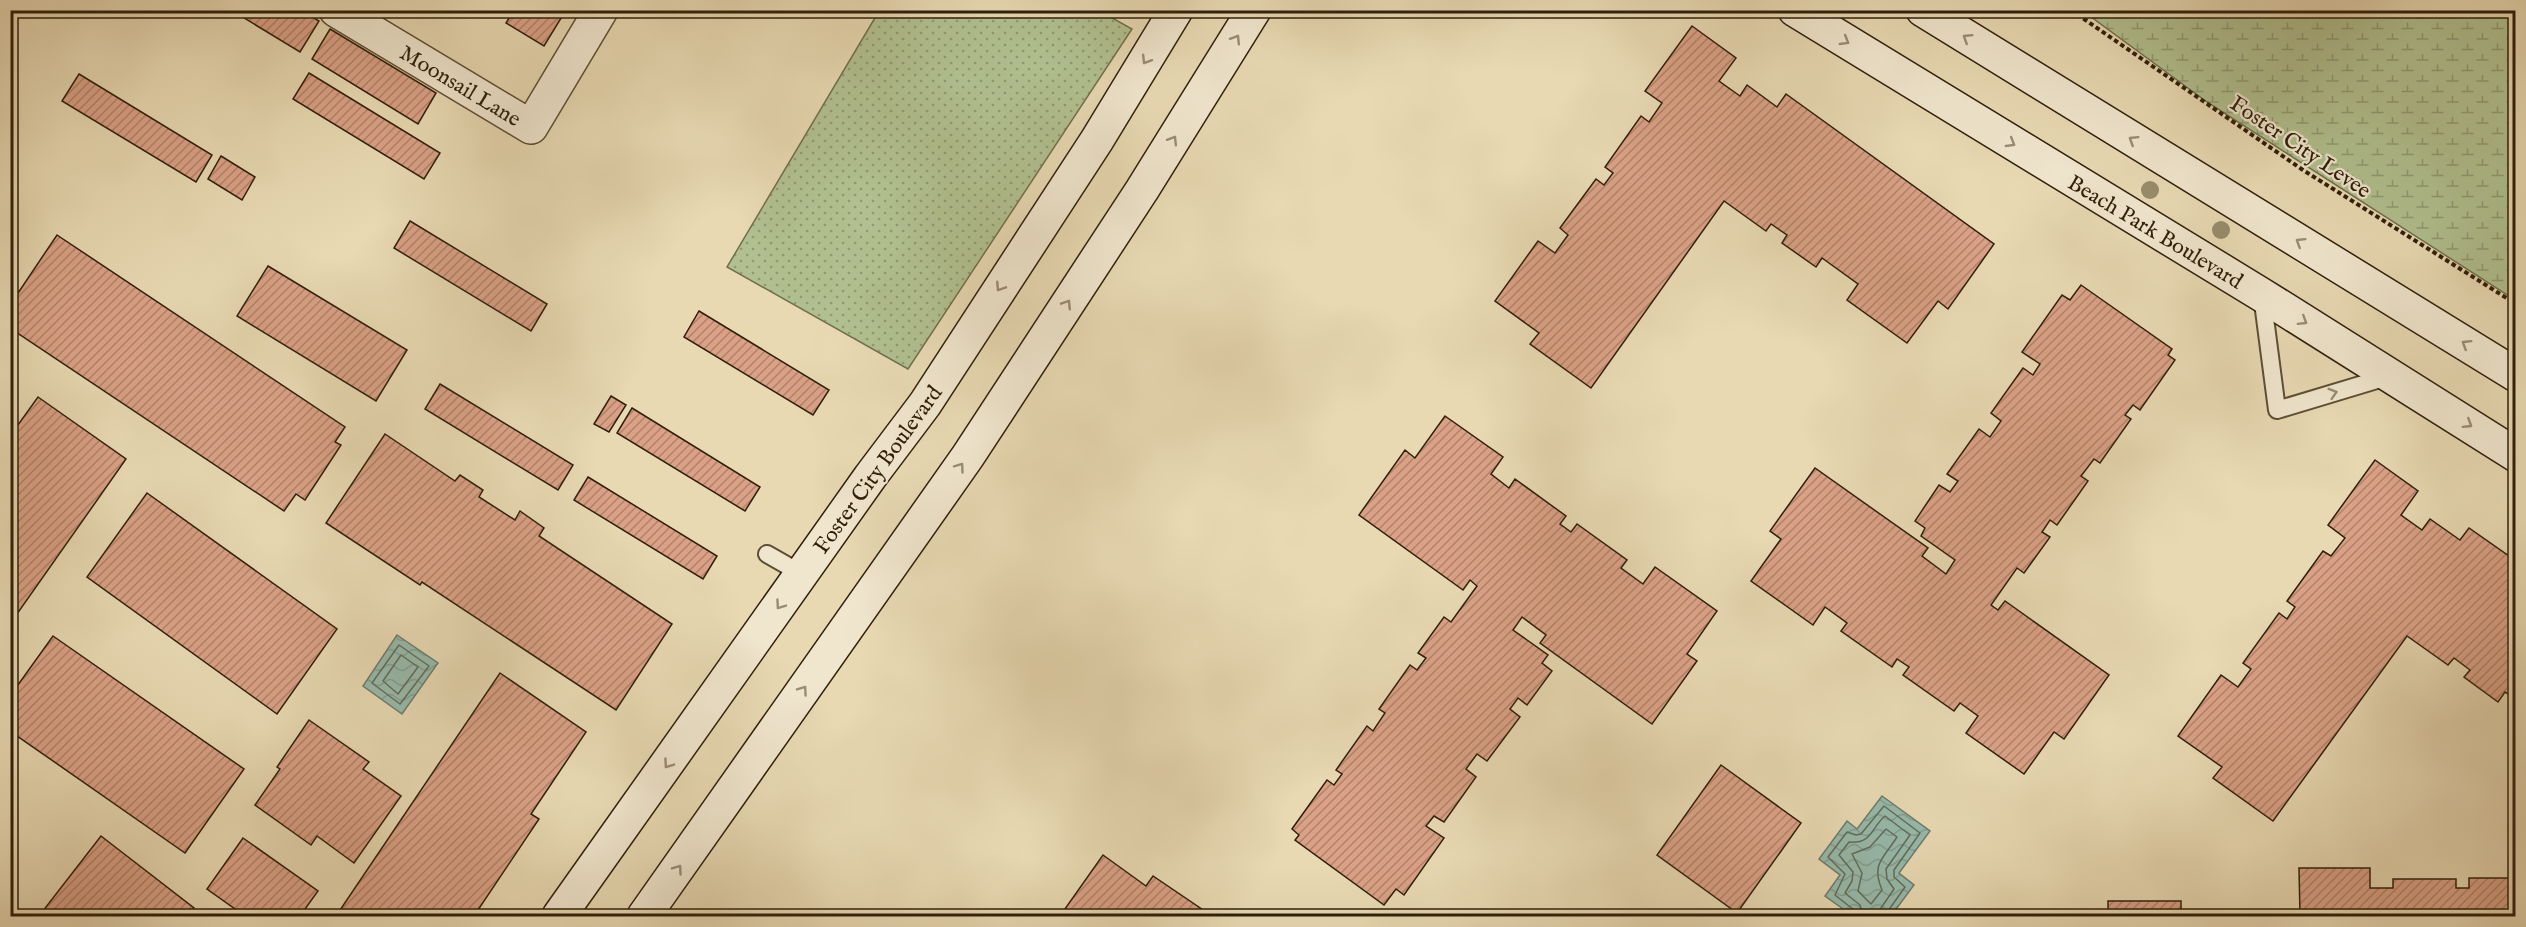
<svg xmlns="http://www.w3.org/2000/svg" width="2526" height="927" font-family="'IM FELL English',serif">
  <defs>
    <pattern id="grass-dots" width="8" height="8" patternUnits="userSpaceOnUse" patternTransform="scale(1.5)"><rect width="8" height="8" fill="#b1c090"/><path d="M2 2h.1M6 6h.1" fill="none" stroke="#909b74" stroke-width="1.8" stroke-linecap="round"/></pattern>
    <pattern id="wetland-marsh" width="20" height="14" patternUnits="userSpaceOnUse" patternTransform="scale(1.5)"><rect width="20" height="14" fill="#b1c090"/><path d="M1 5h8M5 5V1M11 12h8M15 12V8" fill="none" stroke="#909b74"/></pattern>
    <pattern id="water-waves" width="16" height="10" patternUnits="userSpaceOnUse" patternTransform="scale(1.5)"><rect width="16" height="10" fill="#97baab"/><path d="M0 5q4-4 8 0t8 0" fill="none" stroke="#829f92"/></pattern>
    <pattern id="building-hatch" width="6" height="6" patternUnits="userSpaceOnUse" patternTransform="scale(1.5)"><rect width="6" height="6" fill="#daa186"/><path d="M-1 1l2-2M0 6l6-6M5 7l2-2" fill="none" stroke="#b1836c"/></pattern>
  </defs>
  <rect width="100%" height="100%" fill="#e8d9b3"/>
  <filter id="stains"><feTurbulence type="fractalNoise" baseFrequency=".00333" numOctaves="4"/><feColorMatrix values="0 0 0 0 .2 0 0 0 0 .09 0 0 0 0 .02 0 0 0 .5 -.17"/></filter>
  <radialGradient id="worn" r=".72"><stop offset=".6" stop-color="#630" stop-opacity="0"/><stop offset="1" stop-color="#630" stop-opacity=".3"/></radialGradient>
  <path fill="url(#grass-dots)" stroke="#70704d" stroke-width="1.5" d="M879 11H1100L1132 29 908 369 727 267Z"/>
  <path fill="url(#wetland-marsh)" stroke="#70704d" stroke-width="1.5" d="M2083 11H2515V300L2207 102Z"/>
  <g fill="url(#water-waves)" stroke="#6d7c6b" stroke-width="1.5">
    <path d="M397 635 438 663 402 714 363 686Z"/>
    <path d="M1882 796 1930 831 1899 873 1914 885 1891 916H1853L1825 896 1840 875 1819 859 1847 821 1857 829Z"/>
  </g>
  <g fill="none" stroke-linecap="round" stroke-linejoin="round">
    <g stroke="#636c5a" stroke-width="1.5">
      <path d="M399 645 429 666 400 704 372 683Z"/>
      <path d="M401 655 418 667 398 694 383 681Z"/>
      <path d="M1886 829 1897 837C1883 859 1871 864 1882 890L1871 904 1858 891 1862 873 1852 854 1870 847Z"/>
      <path d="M1856 916 1854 910 1835 895 1845 874 1828 857 1847 832 1856 835 1861 834 1884 806 1920 833 1894 870V877L1905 887 1888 911 1887 916"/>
      <path d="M1863 916 1860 905 1845 893 1852 881 1853 872 1839 855 1849 842C1872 844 1871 828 1885 816L1910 835 1886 869 1887 879 1894 889 1881 908 1879 916"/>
    </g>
  </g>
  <g fill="url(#building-hatch)" stroke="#2f1f0a" stroke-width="1.5">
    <path d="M231 10H301L319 21 300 52Z"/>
    <path d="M514 10H566L544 46 506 23Z"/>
    <path d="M1692 26 1736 58 1719 81 1740 96 1747 85 1777 107 1786 94 1994 244 1948 309 1938 301 1907 343 1847 300 1858 284 1822 258 1816 267 1782 243 1787 235 1771 224 1766 231 1724 201 1591 388 1530 344 1539 333 1495 301 1538 241 1555 253 1568 235 1560 228 1596 179 1604 185 1613 173 1605 167 1641 116 1649 122 1662 103 1645 91Z"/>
    <path d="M330 29 436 93 418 124 312 59Z"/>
    <path d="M309 73 440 153 424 179 293 99Z"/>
    <path d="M79 74 212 155 196 182 62 101Z"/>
    <path d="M221 156 255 177 242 200 208 179Z"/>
    <path d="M10 211 17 214 10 228Z"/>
    <path d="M410 221 547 304 531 331 394 248Z"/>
    <path d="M57 235 345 427 335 442 341 445 305 500 296 494 284 511 10 328V305Z"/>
    <path d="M268 266 407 350 376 401 237 316Z"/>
    <path d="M2081 285 2172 349 2168 355 2175 360 2140 410 2133 405 2125 415 2131 419 2100 463 2094 459 2081 476 2088 481 2057 525 2050 520 2042 532 2050 537 2024 573 2017 568 1991 605 1998 610 2005 601 2109 675 2064 739 2054 732 2024 774 1966 733 1978 716 1960 703 1954 711 1903 675 1909 667 1897 659 1892 667 1841 631 1847 623 1825 607 1813 625 1751 581 1781 539 1770 531 1815 468 1928 548 1922 556 1946 574 1955 560 1921 536 1925 528 1915 521 1939 485 1950 492 1958 481 1947 474 1979 429 1990 437 2001 421 1991 413 2023 368 2033 375 2040 364 2022 352 2062 295 2070 300Z"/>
    <path d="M699 311 829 390 813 415 684 337Z"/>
    <path d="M440 384 573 465 558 490 425 409Z"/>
    <path d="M611 396 626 405 609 432 594 424Z"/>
    <path d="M38 397 126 459 10 624V436Z"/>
    <path d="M632 408 760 487 745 511 617 433Z"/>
    <path d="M1445 416 1503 457 1491 474 1509 488 1515 479 1566 516 1560 524 1571 532 1577 524 1627 560 1621 568 1643 584 1655 567 1717 611 1687 654 1697 661 1652 724 1540 643 1546 635 1522 617 1513 630 1548 655 1542 663 1552 671 1527 705 1518 698 1510 709 1520 717 1487 761 1477 754 1466 769 1476 777 1444 822 1434 816 1426 826 1444 838 1404 895 1396 889 1384 905 1295 840 1299 835 1292 829 1327 780 1334 785 1342 774 1336 770 1367 726 1373 731 1385 713 1379 709 1410 665 1417 670 1426 658 1418 653 1444 617 1451 622 1477 586 1470 580 1463 590 1359 515 1405 450 1415 458Z"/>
    <path d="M385 434 455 481 460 475 483 490 479 497 515 520 520 511 544 528 539 536 672 624 616 710 422 582 420 585 326 523Z"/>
    <path d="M2375 460 2418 491 2401 515 2422 530 2430 519 2460 540 2469 528 2516 561V699L2505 692 2498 702 2464 677 2470 670 2454 658 2448 665 2407 636 2273 821 2213 778 2222 767 2178 736 2221 675 2238 687 2251 669 2243 663 2279 613 2287 619 2295 607 2287 601 2323 551 2331 556 2345 538 2328 525Z"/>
    <path d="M588 477 717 556 703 579 574 500Z"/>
    <path d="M147 493 337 629 277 714 87 577Z"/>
    <path d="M53 636 244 769 185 853 10 731V696Z"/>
    <path d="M500 673 586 732 531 814 539 819 474 916H336Z"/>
    <path d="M309 720 369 762 363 769 401 796 354 863 317 836 311 845 255 805 280 769 277 767Z"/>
    <path d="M1721 765 1801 823 1737 913 1657 855Z"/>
    <path d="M101 836 194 908 189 915 192 916H39Z"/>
    <path d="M243 838 318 891 300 916H245L207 889Z"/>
    <path d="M1103 855 1146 886 1153 876 1212 916H1060Z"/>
    <path d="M2299 868H2370V888H2393V879H2456V888H2469V878H2516V916H2300Z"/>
    <path d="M2108 901H2181V916H2066V914H2108Z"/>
  </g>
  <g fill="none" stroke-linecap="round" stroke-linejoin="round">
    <defs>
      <g id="service">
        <path d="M2262 295 2277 410 2390 376"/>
        <path d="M767 554 802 574"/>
      </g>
      <path id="minor" d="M336 10 531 127 601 10"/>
      <g id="secondary">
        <path d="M1795 10 2262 295 2516 455"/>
        <path d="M1923 10 2516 375"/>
        <path d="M559 916 870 477 925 404 1097 140 1176 10"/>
        <path d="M644 916 968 456 1142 190 1254 10"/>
      </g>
    </defs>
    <use href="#service" stroke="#5d4e34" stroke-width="20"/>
    <use href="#minor" stroke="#5d4e34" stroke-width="36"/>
    <use href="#secondary" stroke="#2f1f0a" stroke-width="36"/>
    <path stroke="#2f1f0a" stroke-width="4" stroke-dasharray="4.5 3" stroke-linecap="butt" d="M2071 10 2303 170 2516 304"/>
    <use href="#service" stroke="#f0e6ce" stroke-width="16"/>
    <use href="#minor" stroke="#f0e6ce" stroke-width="33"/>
    <use href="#secondary" stroke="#f0e6ce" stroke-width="33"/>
  </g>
  <g fill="#988d6c">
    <circle cx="2150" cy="190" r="9"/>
    <circle cx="2221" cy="230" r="9"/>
  </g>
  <defs><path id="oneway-chevron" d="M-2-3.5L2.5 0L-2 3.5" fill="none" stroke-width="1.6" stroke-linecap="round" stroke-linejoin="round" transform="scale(1.5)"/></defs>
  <g stroke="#998c76">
    <use href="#oneway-chevron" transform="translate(1967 38) rotate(-148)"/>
    <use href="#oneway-chevron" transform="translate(1236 39) rotate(-58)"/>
    <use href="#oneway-chevron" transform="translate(1845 41) rotate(31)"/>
    <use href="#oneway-chevron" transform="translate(1146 60) rotate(122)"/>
    <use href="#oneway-chevron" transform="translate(1173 140) rotate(-58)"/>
    <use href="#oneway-chevron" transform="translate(2133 140) rotate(-148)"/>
    <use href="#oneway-chevron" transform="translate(2011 143) rotate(31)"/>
    <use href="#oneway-chevron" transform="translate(2300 242) rotate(-148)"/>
    <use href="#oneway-chevron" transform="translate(1000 287) rotate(123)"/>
    <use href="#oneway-chevron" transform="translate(1067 304) rotate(-57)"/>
    <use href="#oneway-chevron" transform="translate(2303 321) rotate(32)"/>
    <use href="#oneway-chevron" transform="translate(2466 344) rotate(-148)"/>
    <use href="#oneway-chevron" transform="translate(2333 393) rotate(-17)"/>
    <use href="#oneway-chevron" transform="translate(2468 424) rotate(32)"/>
    <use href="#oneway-chevron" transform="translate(960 467) rotate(-54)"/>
    <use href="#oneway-chevron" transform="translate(780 605) rotate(125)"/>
    <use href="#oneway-chevron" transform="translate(803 690) rotate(-55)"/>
    <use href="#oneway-chevron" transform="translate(668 764) rotate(125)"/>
    <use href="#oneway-chevron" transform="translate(678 869) rotate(-55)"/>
  </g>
  <g text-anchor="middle" stroke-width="4.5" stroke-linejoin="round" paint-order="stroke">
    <g font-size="22" fill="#2f1f0a" stroke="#f0e6ce">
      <text transform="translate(461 85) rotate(31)" y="8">Moonsail Lane</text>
      <text transform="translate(2301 146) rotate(34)" y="8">Foster City Levee</text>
      <text transform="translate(2156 231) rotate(31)" y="8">Beach Park Boulevard</text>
      <text transform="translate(877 469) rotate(-54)" y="8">Foster City Boulevard</text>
    </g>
  </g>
  <rect width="2526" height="927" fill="none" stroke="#e8d9b3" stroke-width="36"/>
  <rect x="12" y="12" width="2502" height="903" fill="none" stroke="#2f1f0a" stroke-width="3"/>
  <rect x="18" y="18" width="2490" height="891" fill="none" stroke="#2f1f0a" stroke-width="1.5"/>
  <rect width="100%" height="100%" filter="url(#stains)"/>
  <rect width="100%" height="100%" fill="url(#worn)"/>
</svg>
